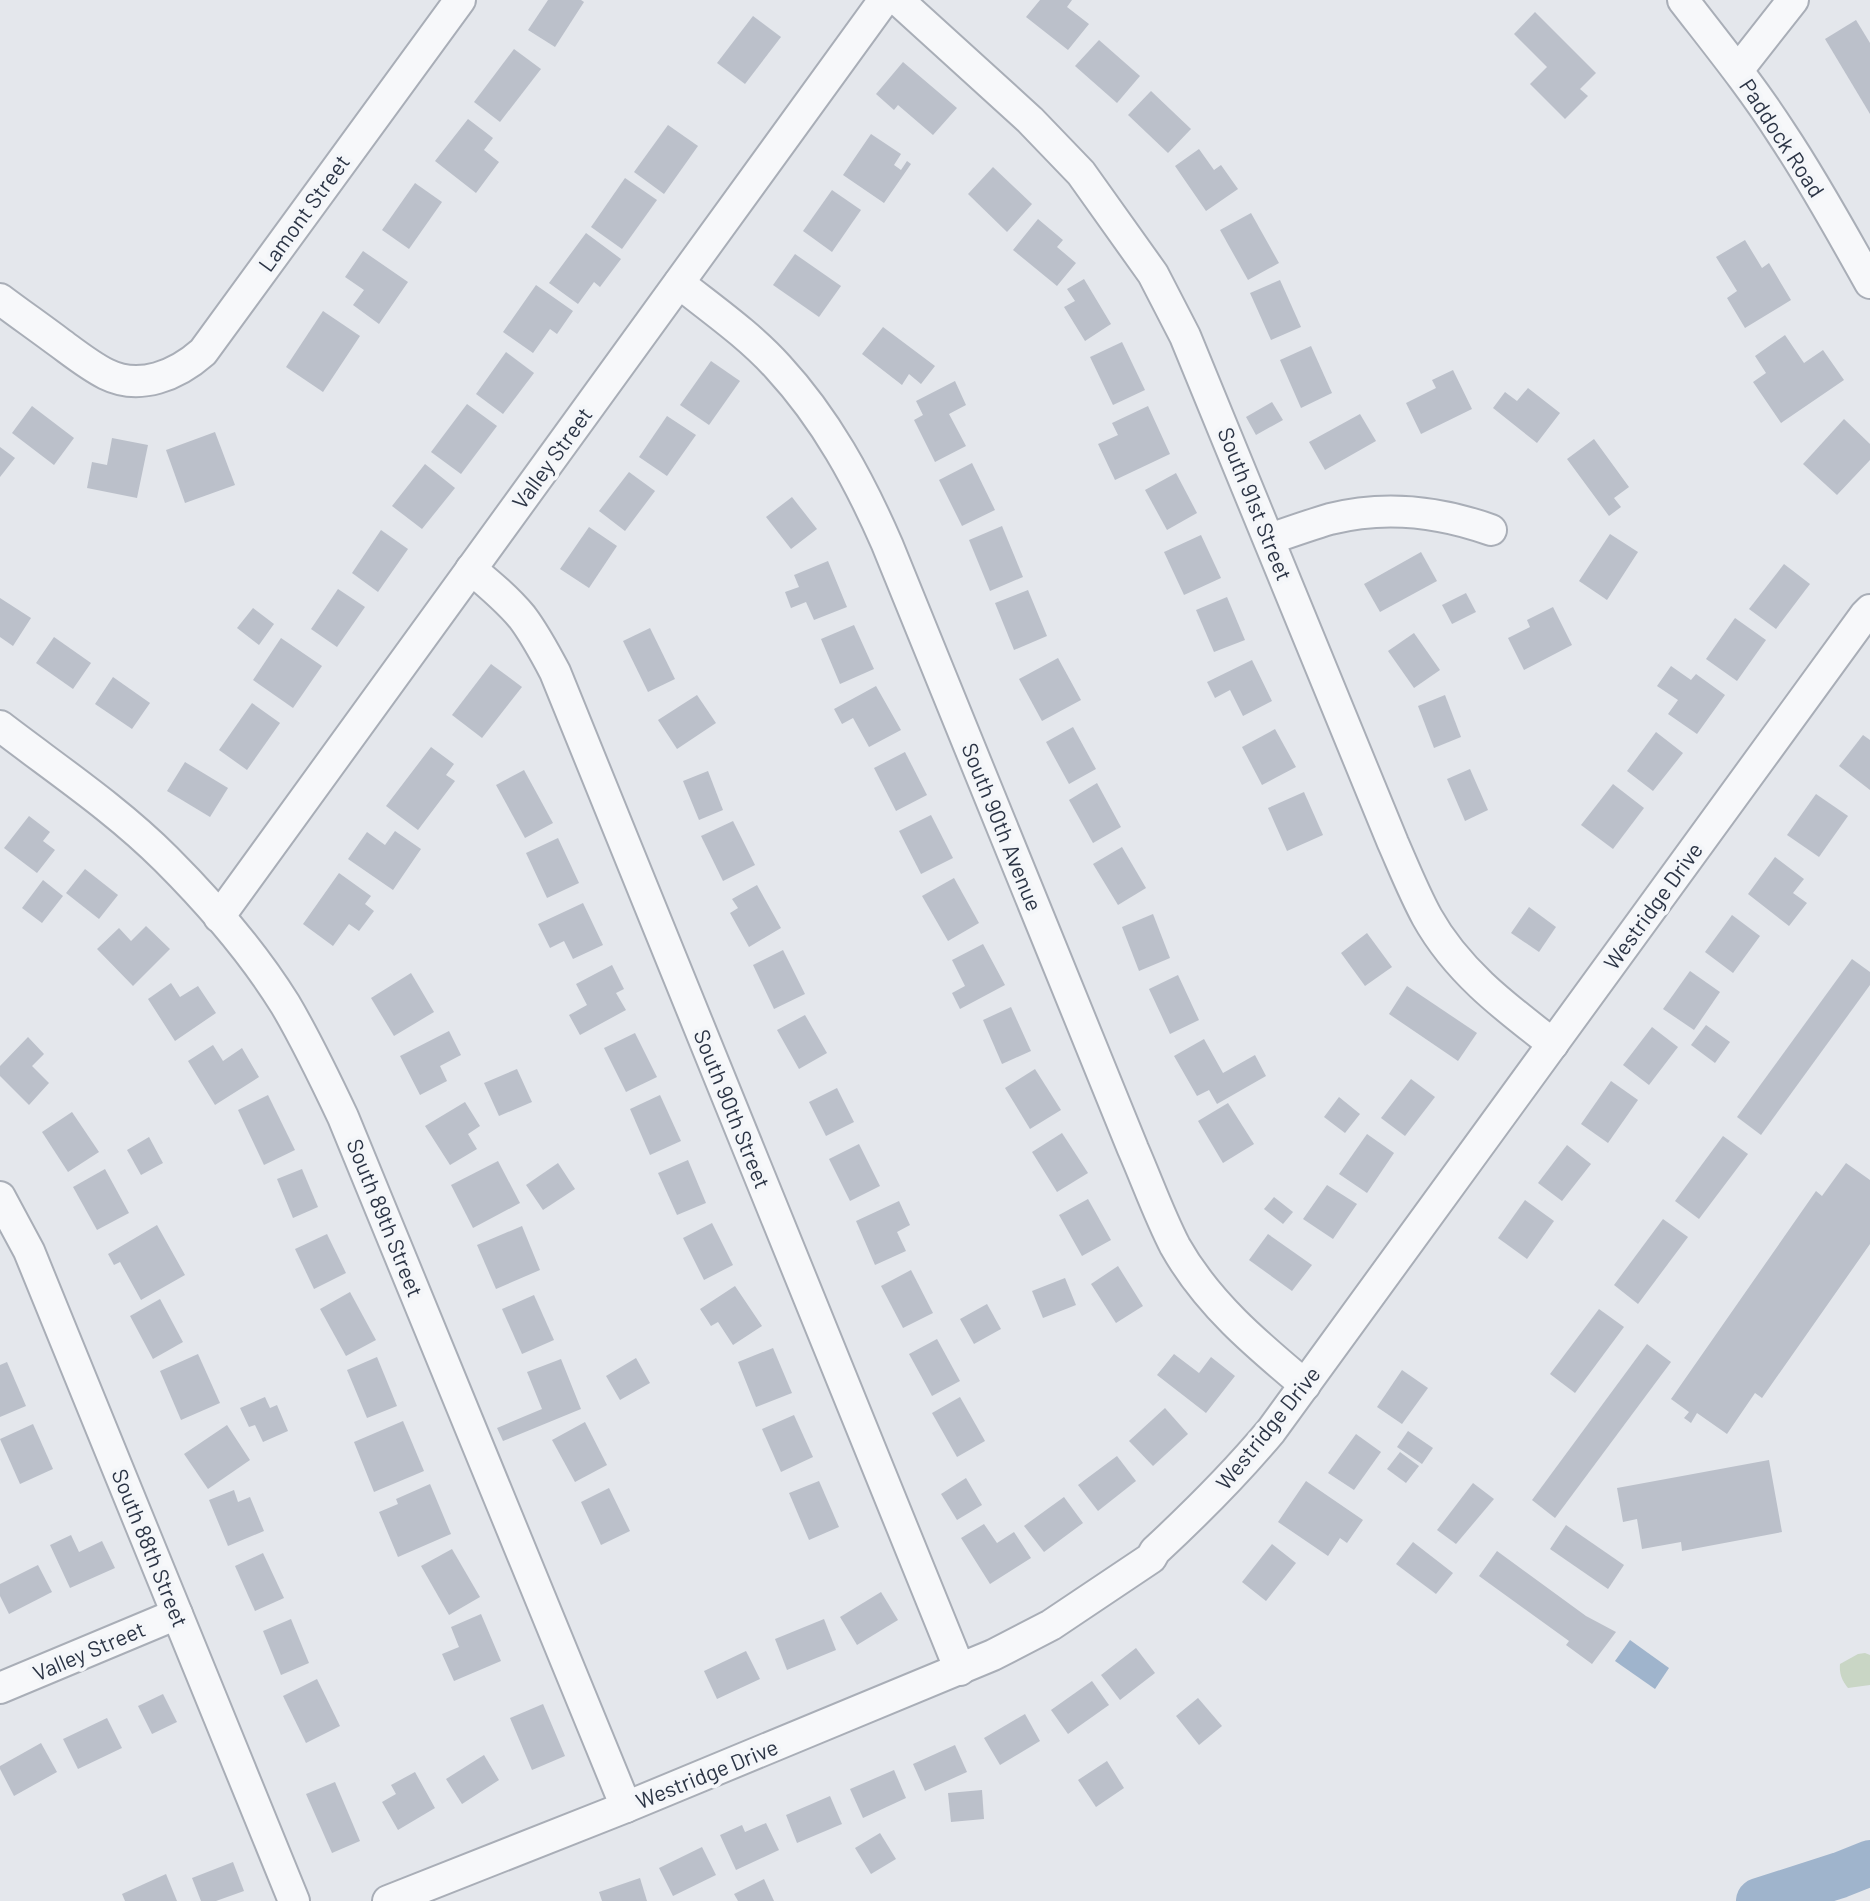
<svg xmlns="http://www.w3.org/2000/svg" width="1870" height="1901" font-family="Barlow,sans-serif">
  <rect width="100%" height="100%" fill="#e4e7ec"/>
  <path fill="#c9d6c5" d="M1865 1653 1870 1655V1685L1848 1688C1842 1681 1839 1673 1840 1664L1858 1654Z"/>
  <path fill="#9fb4cc" d="M1630 1640 1669 1668 1655 1689 1615 1661Z"/>
  <g fill="none" stroke-linecap="round" stroke-linejoin="round">
    <path stroke="#9fb4cc" stroke-width="46" d="M1759 1901 1840 1875 1870 1863"/>
  </g>
  <g fill="#bbc0ca">
    <path d="M548 0H581L584 2 555 47 528 30Z"/>
    <path d="M1040 0H1072L1067 7 1089 24 1068 50 1026 17Z"/>
    <path d="M1535 12 1596 73 1580 89 1588 96 1565 119 1530 84 1547 67 1514 34Z"/>
    <path d="M753 16 781 37 745 84 717 63Z"/>
    <path d="M1856 20 1870 43V114L1825 39Z"/>
    <path d="M1099 40 1140 76 1117 103 1075 66Z"/>
    <path d="M514 49 541 69 500 122 474 102Z"/>
    <path d="M903 62 957 108 933 135 898 105 894 110 876 94Z"/>
    <path d="M1151 91 1191 129 1168 153 1128 115Z"/>
    <path d="M468 119 493 138 484 150 499 162 476 193 435 161Z"/>
    <path d="M668 125 698 146 664 194 634 172Z"/>
    <path d="M871 134 901 154 894 165 901 170 907 161 911 164 884 203 843 175Z"/>
    <path d="M1199 149 1214 170 1221 165 1238 189 1206 211 1175 166Z"/>
    <path d="M993 167 1032 204 1007 232 968 194Z"/>
    <path d="M625 178 657 200 622 249 591 227Z"/>
    <path d="M415 183 442 202 409 249 382 230Z"/>
    <path d="M832 190 861 210 832 252 803 231Z"/>
    <path d="M1251 213 1279 263 1248 280 1220 230Z"/>
    <path d="M1038 219 1063 240 1057 247 1076 263 1057 286 1013 250Z"/>
    <path d="M586 233 621 259 600 287 594 282 578 304 549 283Z"/>
    <path d="M1745 240 1762 268 1769 263 1791 300 1745 328 1727 298 1737 291 1716 257Z"/>
    <path d="M363 251 408 282 379 324 353 305 364 290 345 277Z"/>
    <path d="M795 254 841 286 819 317 773 285Z"/>
    <path d="M1084 279 1111 324 1085 341 1064 307 1075 301 1067 289Z"/>
    <path d="M1280 280 1301 327 1271 340 1250 293Z"/>
    <path d="M536 285 573 311 557 334 550 329 533 353 503 332Z"/>
    <path d="M323 311 360 336 323 392 286 367Z"/>
    <path d="M883 327 935 366 921 384 909 374 902 385 862 354Z"/>
    <path d="M1785 335 1804 363 1823 350 1844 380 1781 423 1753 382 1766 373 1755 356Z"/>
    <path d="M1122 342 1145 390 1113 405 1090 357Z"/>
    <path d="M1311 346 1332 393 1301 408 1280 360Z"/>
    <path d="M506 352 534 373 503 414 476 394Z"/>
    <path d="M711 361 740 381 709 425 680 405Z"/>
    <path d="M1453 370 1472 409 1421 434 1406 403 1436 388 1432 380Z"/>
    <path d="M955 381 966 405 949 414 966 446 935 462 914 420 923 415 916 401Z"/>
    <path d="M1528 388 1560 413 1537 443 1493 408 1505 392 1517 401Z"/>
    <path d="M1272 402 1283 420 1256 435 1246 417Z"/>
    <path d="M467 404 497 426 461 474 431 452Z"/>
    <path d="M32 406 74 438 54 465 12 433Z"/>
    <path d="M1148 406 1170 454 1115 480 1098 444 1118 435 1112 423Z"/>
    <path d="M1360 414 1376 441 1325 470 1309 442Z"/>
    <path d="M667 416 696 435 667 476 639 457Z"/>
    <path d="M1844 419 1870 444V460L1837 495 1803 464Z"/>
    <path d="M215 432 235 485 185 503 166 450Z"/>
    <path d="M112 438 148 445 137 498 87 488 92 462 107 465Z"/>
    <path d="M1594 439 1629 487 1614 498 1621 507 1609 516 1567 459Z"/>
    <path d="M0 447 15 458 0 477Z"/>
    <path d="M972 463 995 510 962 526 939 480Z"/>
    <path d="M425 464 455 488 422 529 392 506Z"/>
    <path d="M629 472 655 491 625 531 599 511Z"/>
    <path d="M1176 473 1197 513 1167 530 1145 490Z"/>
    <path d="M792 497 817 529 791 549 766 517Z"/>
    <path d="M1002 526 1023 577 990 591 969 540Z"/>
    <path d="M589 527 617 546 589 588 560 569Z"/>
    <path d="M381 530 408 549 378 592 352 573Z"/>
    <path d="M1610 534 1638 552 1607 600 1579 581Z"/>
    <path d="M1201 535 1221 578 1184 595 1164 552Z"/>
    <path d="M1421 552 1437 581 1380 612 1364 584Z"/>
    <path d="M828 561 847 607 814 620 806 602 791 608 785 592 799 587 794 575Z"/>
    <path d="M1784 564 1810 584 1776 629 1749 609Z"/>
    <path d="M338 589 365 607 337 647 311 629Z"/>
    <path d="M1028 590 1047 636 1014 650 995 603Z"/>
    <path d="M1466 593 1476 612 1452 624 1442 605Z"/>
    <path d="M1227 597 1245 640 1214 652 1196 610Z"/>
    <path d="M0 598 31 618 13 646 0 637Z"/>
    <path d="M1553 607 1572 645 1524 670 1508 638 1530 627 1527 620Z"/>
    <path d="M253 608 274 624 259 645 237 628Z"/>
    <path d="M1735 618 1766 640 1737 681 1706 659Z"/>
    <path d="M854 625 874 669 840 684 821 639Z"/>
    <path d="M650 628 675 679 648 692 623 641Z"/>
    <path d="M1414 633 1440 670 1414 688 1388 651Z"/>
    <path d="M54 637 91 663 73 689 36 663Z"/>
    <path d="M281 638 322 666 293 708 253 680Z"/>
    <path d="M1058 658 1081 700 1042 721 1019 679Z"/>
    <path d="M1252 660 1272 701 1243 716 1230 690 1215 698 1207 682Z"/>
    <path d="M491 664 522 687 482 738 452 715Z"/>
    <path d="M1671 666 1691 680 1696 674 1725 695 1697 734 1668 714 1678 700 1657 686Z"/>
    <path d="M113 677 150 703 132 729 95 704Z"/>
    <path d="M876 686 901 730 869 747 853 718 842 724 834 709Z"/>
    <path d="M697 695 716 723 677 749 658 720Z"/>
    <path d="M1445 695 1461 737 1434 748 1418 706Z"/>
    <path d="M252 703 280 723 247 770 219 750Z"/>
    <path d="M1073 727 1096 769 1069 784 1046 742Z"/>
    <path d="M1275 729 1296 767 1262 785 1242 747Z"/>
    <path d="M1656 732 1683 753 1653 791 1627 771Z"/>
    <path d="M1863 735 1870 740V790L1839 766Z"/>
    <path d="M431 747 454 764 446 775 455 781 418 830 386 806Z"/>
    <path d="M905 752 927 795 896 811 874 768Z"/>
    <path d="M185 762 228 788 210 817 167 791Z"/>
    <path d="M1470 769 1488 810 1465 821 1447 779Z"/>
    <path d="M524 770 553 823 525 838 496 785Z"/>
    <path d="M708 771 723 810 699 820 683 781Z"/>
    <path d="M1097 783 1121 827 1093 843 1069 800Z"/>
    <path d="M1613 784 1644 808 1613 849 1581 825Z"/>
    <path d="M1304 792 1323 835 1287 851 1268 808Z"/>
    <path d="M1816 794 1848 816 1819 857 1787 835Z"/>
    <path d="M931 815 953 858 921 874 899 831Z"/>
    <path d="M29 816 50 832 43 841 55 850 37 873 4 848Z"/>
    <path d="M733 821 755 865 723 881 701 836Z"/>
    <path d="M395 831 421 849 393 890 348 859 367 832 385 845Z"/>
    <path d="M558 838 579 883 547 898 526 853Z"/>
    <path d="M1122 847 1146 888 1118 905 1093 864Z"/>
    <path d="M1775 857 1804 879 1793 893 1807 903 1789 926 1748 894Z"/>
    <path d="M85 869 118 895 99 919 66 893Z"/>
    <path d="M339 873 371 896 365 904 374 911 359 931 349 924 333 946 303 924Z"/>
    <path d="M954 878 979 923 948 941 922 896Z"/>
    <path d="M43 880 63 896 42 923 22 908Z"/>
    <path d="M757 885 781 928 749 947 730 913 738 908 732 899Z"/>
    <path d="M583 903 603 945 573 959 564 941 550 948 538 924Z"/>
    <path d="M1529 907 1556 927 1539 952 1511 933Z"/>
    <path d="M1153 914 1170 958 1139 971 1122 927Z"/>
    <path d="M1732 915 1760 936 1733 973 1705 952Z"/>
    <path d="M146 926 170 949 133 986 97 949 119 928 131 941Z"/>
    <path d="M1367 933 1392 967 1365 986 1341 953Z"/>
    <path d="M983 944 1005 985 960 1009 952 993 965 986 952 960Z"/>
    <path d="M783 950 805 994 774 1009 753 965Z"/>
    <path d="M1852 959 1870 972V985L1761 1135 1737 1117Z"/>
    <path d="M612 965 624 989 616 993 626 1010 580 1035 569 1015 587 1005 576 984Z"/>
    <path d="M1690 971 1720 992 1694 1030 1663 1009Z"/>
    <path d="M411 973 434 1012 394 1036 371 998Z"/>
    <path d="M1178 975 1199 1020 1170 1034 1149 989Z"/>
    <path d="M171 983 180 997 198 986 216 1013 175 1041 148 999Z"/>
    <path d="M1407 986 1477 1033 1458 1061 1389 1014Z"/>
    <path d="M1011 1007 1031 1051 1002 1064 983 1020Z"/>
    <path d="M805 1015 827 1053 799 1069 777 1030Z"/>
    <path d="M1706 1025 1730 1042 1715 1063 1691 1045Z"/>
    <path d="M1652 1027 1678 1047 1649 1085 1623 1065Z"/>
    <path d="M449 1031 461 1055 440 1066 447 1081 420 1095 400 1056Z"/>
    <path d="M635 1033 657 1077 626 1092 604 1048Z"/>
    <path d="M28 1037 44 1054 32 1066 49 1083 29 1105 0 1076V1066Z"/>
    <path d="M1204 1039 1223 1073 1255 1055 1266 1076 1217 1104 1209 1090 1197 1096 1174 1056Z"/>
    <path d="M213 1045 223 1061 242 1048 259 1077 215 1105 188 1061Z"/>
    <path d="M517 1069 532 1102 499 1116 484 1083Z"/>
    <path d="M1035 1069 1061 1110 1030 1129 1005 1088Z"/>
    <path d="M1411 1079 1435 1097 1405 1136 1381 1118Z"/>
    <path d="M1611 1081 1638 1100 1608 1143 1581 1124Z"/>
    <path d="M837 1088 854 1122 826 1136 809 1102Z"/>
    <path d="M268 1095 295 1150 264 1165 238 1110Z"/>
    <path d="M660 1095 681 1141 650 1155 630 1109Z"/>
    <path d="M1339 1097 1360 1114 1345 1133 1324 1117Z"/>
    <path d="M465 1102 480 1126 468 1134 477 1149 450 1165 425 1126Z"/>
    <path d="M1228 1103 1254 1144 1223 1163 1198 1121Z"/>
    <path d="M72 1112 99 1152 68 1172 42 1132Z"/>
    <path d="M1062 1133 1088 1173 1057 1192 1032 1152Z"/>
    <path d="M1367 1134 1394 1153 1367 1193 1339 1174Z"/>
    <path d="M1723 1136 1748 1154 1699 1219 1675 1201Z"/>
    <path d="M149 1137 163 1163 141 1175 127 1150Z"/>
    <path d="M859 1144 880 1186 850 1201 829 1159Z"/>
    <path d="M1567 1145 1591 1164 1562 1201 1538 1183Z"/>
    <path d="M688 1160 706 1203 677 1215 658 1173Z"/>
    <path d="M498 1161 520 1203 473 1228 451 1185Z"/>
    <path d="M558 1163 575 1189 543 1210 526 1185Z"/>
    <path d="M1846 1163 1870 1180V1244L1762 1398 1755 1393 1727 1434 1697 1413 1691 1423 1684 1418 1689 1412 1671 1399 1816 1191 1822 1196Z"/>
    <path d="M105 1169 129 1213 97 1230 73 1187Z"/>
    <path d="M302 1169 318 1207 293 1218 277 1179Z"/>
    <path d="M1327 1185 1357 1204 1333 1239 1303 1219Z"/>
    <path d="M1274 1197 1293 1212 1283 1224 1264 1209Z"/>
    <path d="M1088 1199 1111 1240 1082 1256 1059 1215Z"/>
    <path d="M1525 1200 1554 1221 1527 1259 1498 1238Z"/>
    <path d="M899 1201 910 1225 897 1232 906 1251 875 1265 856 1221Z"/>
    <path d="M1663 1219 1688 1237 1638 1304 1614 1285Z"/>
    <path d="M712 1223 733 1265 704 1280 683 1238Z"/>
    <path d="M157 1225 185 1275 141 1300 120 1262 114 1265 108 1254Z"/>
    <path d="M522 1226 540 1270 496 1289 477 1245Z"/>
    <path d="M327 1234 346 1273 314 1289 295 1249Z"/>
    <path d="M1268 1234 1312 1265 1292 1291 1249 1260Z"/>
    <path d="M1118 1266 1143 1306 1116 1323 1091 1284Z"/>
    <path d="M911 1270 933 1313 903 1328 881 1286Z"/>
    <path d="M1065 1278 1076 1305 1043 1318 1032 1291Z"/>
    <path d="M735 1286 762 1326 733 1345 718 1322 711 1326 700 1309Z"/>
    <path d="M350 1292 376 1340 346 1356 320 1309Z"/>
    <path d="M534 1295 554 1340 522 1354 502 1309Z"/>
    <path d="M160 1299 183 1342 153 1359 130 1316Z"/>
    <path d="M987 1304 1001 1329 974 1344 960 1319Z"/>
    <path d="M1599 1309 1624 1327 1575 1393 1550 1374Z"/>
    <path d="M937 1339 960 1381 932 1396 909 1354Z"/>
    <path d="M1647 1344 1671 1362 1555 1518 1532 1500Z"/>
    <path d="M773 1348 792 1393 756 1407 738 1362Z"/>
    <path d="M198 1354 220 1403 181 1420 160 1371Z"/>
    <path d="M1174 1354 1199 1373 1211 1357 1235 1376 1206 1413 1157 1375Z"/>
    <path d="M377 1357 397 1406 367 1418 347 1370Z"/>
    <path d="M636 1358 650 1383 620 1400 606 1376Z"/>
    <path d="M561 1359 581 1409 503 1441 497 1428 542 1409 527 1372Z"/>
    <path d="M7 1362 26 1406 0 1417V1365Z"/>
    <path d="M1402 1370 1428 1388 1402 1424 1377 1407Z"/>
    <path d="M265 1397 270 1408 277 1405 288 1431 263 1442 255 1425 249 1427 240 1408Z"/>
    <path d="M960 1397 985 1441 957 1457 932 1413Z"/>
    <path d="M1165 1408 1188 1434 1153 1466 1129 1441Z"/>
    <path d="M794 1415 813 1457 781 1472 762 1429Z"/>
    <path d="M403 1421 424 1471 374 1492 354 1442Z"/>
    <path d="M585 1422 607 1465 575 1482 552 1440Z"/>
    <path d="M33 1424 53 1469 20 1484 0 1439Z"/>
    <path d="M227 1425 250 1460 208 1489 184 1454Z"/>
    <path d="M1408 1431 1433 1448 1422 1464 1397 1447Z"/>
    <path d="M1356 1434 1381 1452 1354 1490 1328 1473Z"/>
    <path d="M1400 1452 1419 1466 1406 1483 1387 1469Z"/>
    <path d="M1117 1456 1136 1481 1098 1511 1078 1485Z"/>
    <path d="M1769 1460 1782 1532 1682 1551 1681 1542 1642 1549 1637 1519 1623 1522 1617 1488Z"/>
    <path d="M966 1478 982 1505 957 1520 941 1494Z"/>
    <path d="M819 1481 839 1527 809 1540 789 1493Z"/>
    <path d="M1306 1481 1363 1520 1347 1543 1340 1538 1328 1556 1278 1522Z"/>
    <path d="M1473 1483 1494 1499 1456 1544 1437 1530Z"/>
    <path d="M430 1484 451 1534 398 1557 379 1512 398 1504 396 1499Z"/>
    <path d="M609 1488 630 1531 601 1545 581 1502Z"/>
    <path d="M234 1490 238 1502 250 1497 264 1531 228 1546 209 1500Z"/>
    <path d="M1064 1497 1083 1523 1044 1552 1024 1526Z"/>
    <path d="M984 1524 997 1543 1014 1532 1031 1558 990 1584 961 1538Z"/>
    <path d="M1566 1525 1624 1565 1608 1589 1550 1549Z"/>
    <path d="M71 1535 79 1552 102 1541 115 1568 70 1588 50 1545Z"/>
    <path d="M1413 1542 1453 1573 1436 1594 1396 1564Z"/>
    <path d="M1272 1544 1296 1563 1266 1601 1242 1582Z"/>
    <path d="M452 1549 480 1597 449 1615 421 1566Z"/>
    <path d="M1497 1551 1586 1616 1616 1632 1592 1664 1566 1645 1569 1641 1479 1576Z"/>
    <path d="M263 1553 284 1598 255 1611 235 1566Z"/>
    <path d="M38 1565 52 1592 9 1614 0 1596V1584Z"/>
    <path d="M881 1592 898 1620 857 1645 840 1617Z"/>
    <path d="M481 1614 501 1661 454 1681 442 1654 459 1647 451 1627Z"/>
    <path d="M291 1619 309 1663 281 1675 263 1631Z"/>
    <path d="M824 1619 836 1650 787 1670 775 1639Z"/>
    <path d="M1136 1648 1155 1673 1120 1700 1101 1675Z"/>
    <path d="M746 1651 760 1679 717 1699 704 1671Z"/>
    <path d="M317 1679 340 1726 306 1743 283 1696Z"/>
    <path d="M1092 1681 1109 1705 1068 1734 1051 1710Z"/>
    <path d="M163 1694 177 1722 152 1734 138 1706Z"/>
    <path d="M1198 1698 1222 1726 1199 1745 1176 1716Z"/>
    <path d="M543 1704 565 1756 532 1770 510 1718Z"/>
    <path d="M1025 1714 1040 1741 1000 1765 984 1738Z"/>
    <path d="M107 1718 122 1748 78 1769 63 1739Z"/>
    <path d="M41 1743 57 1772 14 1796 0 1769V1766Z"/>
    <path d="M955 1745 967 1772 925 1791 913 1764Z"/>
    <path d="M484 1755 499 1780 462 1804 446 1779Z"/>
    <path d="M1107 1761 1124 1788 1096 1807 1078 1780Z"/>
    <path d="M894 1770 906 1798 863 1818 850 1789Z"/>
    <path d="M415 1772 435 1808 398 1830 382 1802 396 1794 391 1785Z"/>
    <path d="M335 1782 360 1841 332 1853 306 1794Z"/>
    <path d="M982 1790 984 1819 951 1822 948 1793Z"/>
    <path d="M830 1796 842 1824 797 1843 786 1815Z"/>
    <path d="M766 1823 779 1850 736 1870 720 1835 742 1825 745 1832Z"/>
    <path d="M880 1833 896 1859 871 1874 855 1848Z"/>
    <path d="M702 1847 716 1875 673 1896 659 1868Z"/>
    <path d="M233 1862 244 1891 216 1901H201L192 1878Z"/>
    <path d="M166 1874 177 1901H125L122 1894Z"/>
    <path d="M640 1878 647 1901H602L599 1892Z"/>
    <path d="M764 1879 774 1901H738L734 1894Z"/>
  </g>
  <g fill="none" stroke-linecap="round" stroke-linejoin="round">
    <defs>
      <g id="minor">
        <path d="M898 0 1030 120 1081 173 1153 274 1185 336 1393 843C1404 868 1414 893 1427 917 1457 971 1505 1007 1553 1044"/>
        <path d="M1683 0C1717 44 1752 87 1782 134 1814 182 1842 233 1870 283"/>
        <path d="M1738 70 1793 0"/>
        <path d="M679 283C713 310 749 335 778 367 826 419 859 480 887 544L1133 1149C1147 1181 1159 1215 1175 1246 1207 1303 1256 1344 1305 1385"/>
        <path d="M0 299C20 314 40 328 60 343 75 354 90 366 106 374 140 391 177 375 203 352L460 0"/>
        <path d="M1270 539C1290 532 1310 525 1330 519 1385 505 1438 511 1491 530"/>
        <path d="M471 569C489 584 507 599 522 617 535 634 545 653 555 672L960 1670"/>
        <path d="M0 726C56 769 116 809 166 859 210 903 252 951 285 1004 307 1041 325 1079 343 1117L626 1807"/>
        <path d="M219 917 884 0"/>
        <path d="M0 1197 29 1251 294 1901"/>
        <path d="M0 1688 177 1614"/>
        <path d="M388 1901 626 1807 993 1655 1051 1625 1151 1558 1155 1551C1196 1513 1235 1474 1271 1431L1865 615 1870 610"/>
      </g>
    </defs>
    <use href="#minor" stroke="#a9aeb7" stroke-width="34"/>
    <use href="#minor" stroke="#f7f8fa" stroke-width="30"/>
  </g>
  <g text-anchor="middle" stroke-width="8" stroke-linejoin="round" paint-order="stroke">
    <g font-size="22" fill="#2b3445" stroke="#f4f6f9">
      <text transform="translate(1782 138) rotate(57)" y="8">Paddock Road</text>
      <text transform="translate(304 213) rotate(-54)" y="8">Lamont Street</text>
      <text transform="translate(552 458) rotate(-54)" y="8">Valley Street</text>
      <text transform="translate(1255 504) rotate(68)" y="8">South 91st Street</text>
      <text transform="translate(1002 827) rotate(68)" y="8">South 90th Avenue</text>
      <text transform="translate(1653 906) rotate(-54)" y="8">Westridge Drive</text>
      <text transform="translate(732 1109) rotate(68)" y="8">South 90th Street</text>
      <text transform="translate(385 1218) rotate(68)" y="8">South 89th Street</text>
      <text transform="translate(1268 1428) rotate(-51)" y="8">Westridge Drive</text>
      <text transform="translate(150 1548) rotate(68)" y="8">South 88th Street</text>
      <text transform="translate(89 1651) rotate(-23)" y="8">Valley Street</text>
      <text transform="translate(707 1774) rotate(-22)" y="8">Westridge Drive</text>
    </g>
  </g>
</svg>
